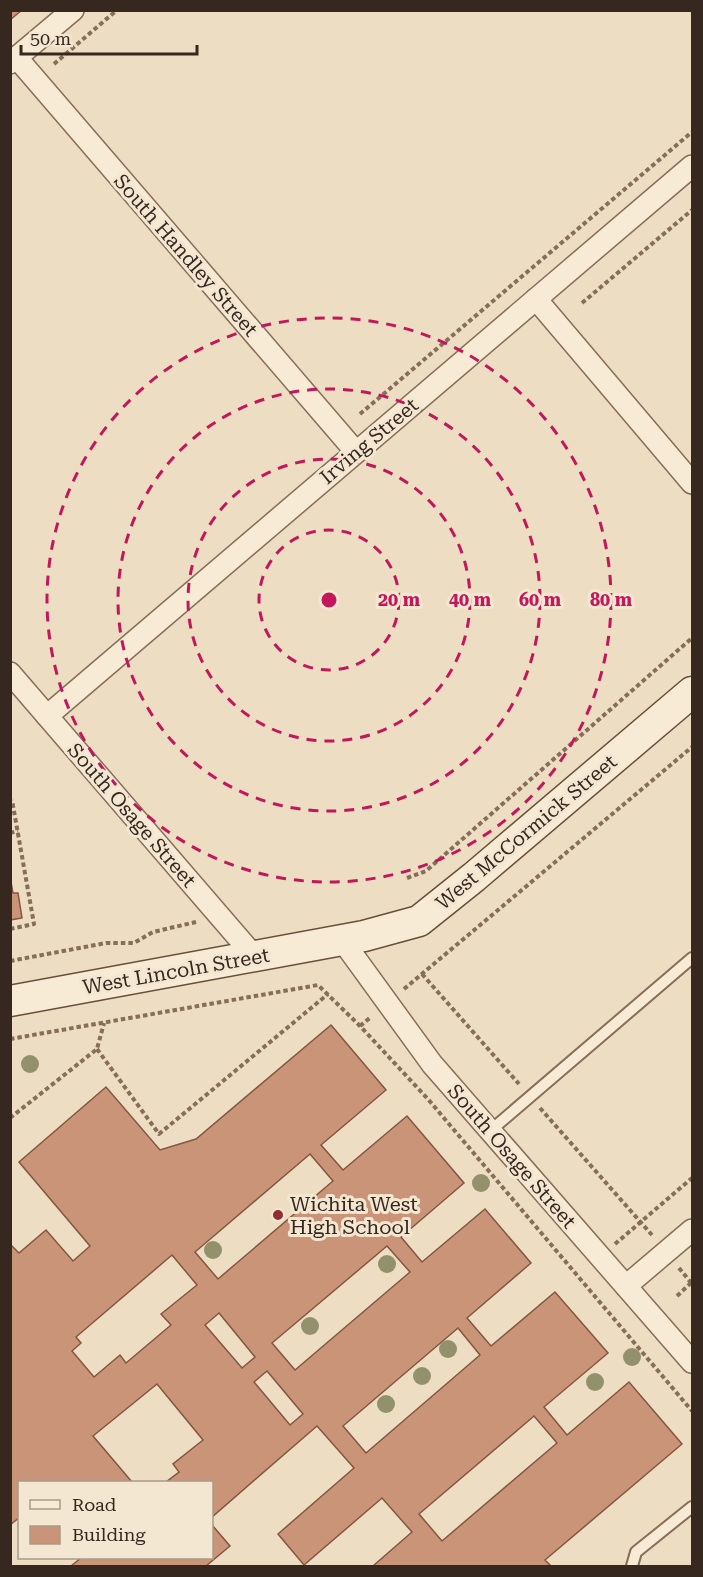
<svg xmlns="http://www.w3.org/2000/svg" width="703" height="1577" font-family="'Roboto Serif',serif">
  <rect width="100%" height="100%" fill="#edddc2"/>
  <g fill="#ca9479" stroke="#855640" stroke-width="1.5" fill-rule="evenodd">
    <path d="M10 10H22L10 20Z"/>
    <path d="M10 877 13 893H18L22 918 10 920Z"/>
    <path d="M331 1025 386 1090 321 1145 343 1170 407 1116 464 1183 401 1237 422 1262 485 1209 531 1263 467 1318 491 1346 555 1292 608 1353 544 1407 567 1435 629 1382 682 1444 545 1560 551 1566H373L412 1532 382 1498 304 1565 278 1534 354 1468 317 1426 212 1517V1482H166L179 1472 173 1464 203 1440 157 1384 93 1436 132 1482H20V1517L10 1525V1244L19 1253 46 1230 73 1261 90 1246 19 1162 106 1087 160 1150 196 1139ZM310 1154 333 1181 218 1279 195 1252ZM387 1246 410 1272 295 1370 272 1343ZM172 1255 197 1285 161 1314 171 1325 126 1363 120 1355 94 1377 72 1351 81 1343 76 1337ZM219 1313 255 1357 242 1368 205 1325ZM458 1328 480 1355 366 1453 343 1426ZM267 1371 303 1414 290 1425 254 1382ZM534 1416 557 1443 442 1541 419 1514Z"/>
    <path d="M212 1525 230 1546 206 1566H71L81 1558H212Z"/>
  </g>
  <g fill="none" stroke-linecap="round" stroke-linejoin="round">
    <defs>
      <g id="lane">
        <path d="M490 1131 692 958"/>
        <path d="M632 1566 636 1552 692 1507"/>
      </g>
      <g id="street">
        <path d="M17 58 356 452"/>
        <path d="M10 63 73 10"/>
        <path d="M536 299 692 483"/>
        <path d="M10 673 254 956"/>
        <path d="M47 716 692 166"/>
        <path d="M342 940 432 1064 692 1362"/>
        <path d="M626 1286 692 1230"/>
      </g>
      <path id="secondary" d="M10 1001 364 936 419 921 474 877 692 692"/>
    </defs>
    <use href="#lane" stroke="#866e5a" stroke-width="14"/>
    <use href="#street" stroke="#866e5a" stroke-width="24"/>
    <use href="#secondary" stroke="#684f3d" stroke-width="33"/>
    <g stroke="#866e5a" stroke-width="4" stroke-dasharray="4.5 3" stroke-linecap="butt">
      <path d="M54 64 117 10"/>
      <path d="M582 303 692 210"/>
      <path d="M360 414 692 132"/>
      <path d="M10 833 18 831"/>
      <path d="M407 878 426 871 692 638"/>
      <path d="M10 929 34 924 12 800"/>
      <path d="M10 961 106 943H134L153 932 196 922"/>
      <path d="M422 974 519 1084"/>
      <path d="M404 989 692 747"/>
      <path d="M360 1026 371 1017"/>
      <path d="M10 1039 318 985 360 1026 427 1098 692 1411"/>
      <path d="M97 1049 159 1134 328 994"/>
      <path d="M540 1108 652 1235"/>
      <path d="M10 1118 97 1049 104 1023"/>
      <path d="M615 1244 692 1178"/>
      <path d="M679 1268 692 1284"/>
      <path d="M677 1296 692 1282"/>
    </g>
    <use href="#lane" stroke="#f8ebd5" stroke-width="10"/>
    <use href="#street" stroke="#f8ebd5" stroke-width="21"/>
    <use href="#secondary" stroke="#f8ebd5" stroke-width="30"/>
  </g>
  <g fill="#93916c">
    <circle cx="30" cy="1064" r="9"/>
    <circle cx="481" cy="1183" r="9"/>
    <circle cx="213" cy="1250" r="9"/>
    <circle cx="387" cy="1264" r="9"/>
    <circle cx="310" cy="1326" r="9"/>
    <circle cx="448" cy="1349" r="9"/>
    <circle cx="632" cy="1357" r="9"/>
    <circle cx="422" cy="1376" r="9"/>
    <circle cx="595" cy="1382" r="9"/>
    <circle cx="386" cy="1404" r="9"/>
  </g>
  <g fill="none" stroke="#c2185b" stroke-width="3" stroke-dasharray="10 8">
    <circle cx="329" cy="600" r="70"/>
    <circle cx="329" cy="600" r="141"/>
    <circle cx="329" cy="600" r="211"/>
    <circle cx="329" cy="600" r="282"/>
  </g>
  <circle fill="#932c35" stroke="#f4e7d2" stroke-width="2" cx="278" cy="1215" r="6"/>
  <g text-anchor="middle" stroke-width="6" stroke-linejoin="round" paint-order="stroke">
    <g font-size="20" fill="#36281e" stroke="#f4e7d2">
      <text transform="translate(186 255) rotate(49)" y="7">South Handley Street</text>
      <text transform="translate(369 441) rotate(-40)" y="7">Irving Street</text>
      <text transform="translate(132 815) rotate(49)" y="7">South Osage Street</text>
      <text transform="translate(526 832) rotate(-40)" y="7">West McCormick Street</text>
      <text transform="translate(176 971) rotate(-10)" y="7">West Lincoln Street</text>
      <text transform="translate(512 1156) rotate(49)" y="7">South Osage Street</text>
    </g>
    <g font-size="20" fill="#36281e" stroke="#f4e7d2" text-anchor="start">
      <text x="290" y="1211">Wichita West<tspan x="290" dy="23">High School</tspan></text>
    </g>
  </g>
  <circle cx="329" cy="600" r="9" fill="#c2185b" stroke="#f4e7d2" stroke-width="3"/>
  <g font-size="18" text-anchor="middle" font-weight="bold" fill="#c2185b" stroke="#f4e7d2" stroke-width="6" stroke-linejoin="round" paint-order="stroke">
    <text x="399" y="606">20 m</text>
    <text x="470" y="606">40 m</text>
    <text x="540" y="606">60 m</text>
    <text x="611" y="606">80 m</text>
  </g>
  <rect width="703" height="1577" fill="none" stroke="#36281e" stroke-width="24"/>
  <rect x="18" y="1481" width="195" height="78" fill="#f4e7d2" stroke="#a89b8a" stroke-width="1.5"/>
  <rect x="30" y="1500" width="30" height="9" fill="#f8ebd5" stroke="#a89b8a" stroke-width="1.5"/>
  <text x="72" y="1511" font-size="18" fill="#36281e">Road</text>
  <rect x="30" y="1526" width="30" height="18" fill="#ca9479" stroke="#a89b8a" stroke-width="1.5"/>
  <text x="72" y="1541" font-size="18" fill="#36281e">Building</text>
  <path d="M21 45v9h176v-9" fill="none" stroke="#36281e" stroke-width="3"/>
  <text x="30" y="45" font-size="18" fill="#36281e" stroke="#f4e7d2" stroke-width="4.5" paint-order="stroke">50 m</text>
</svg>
